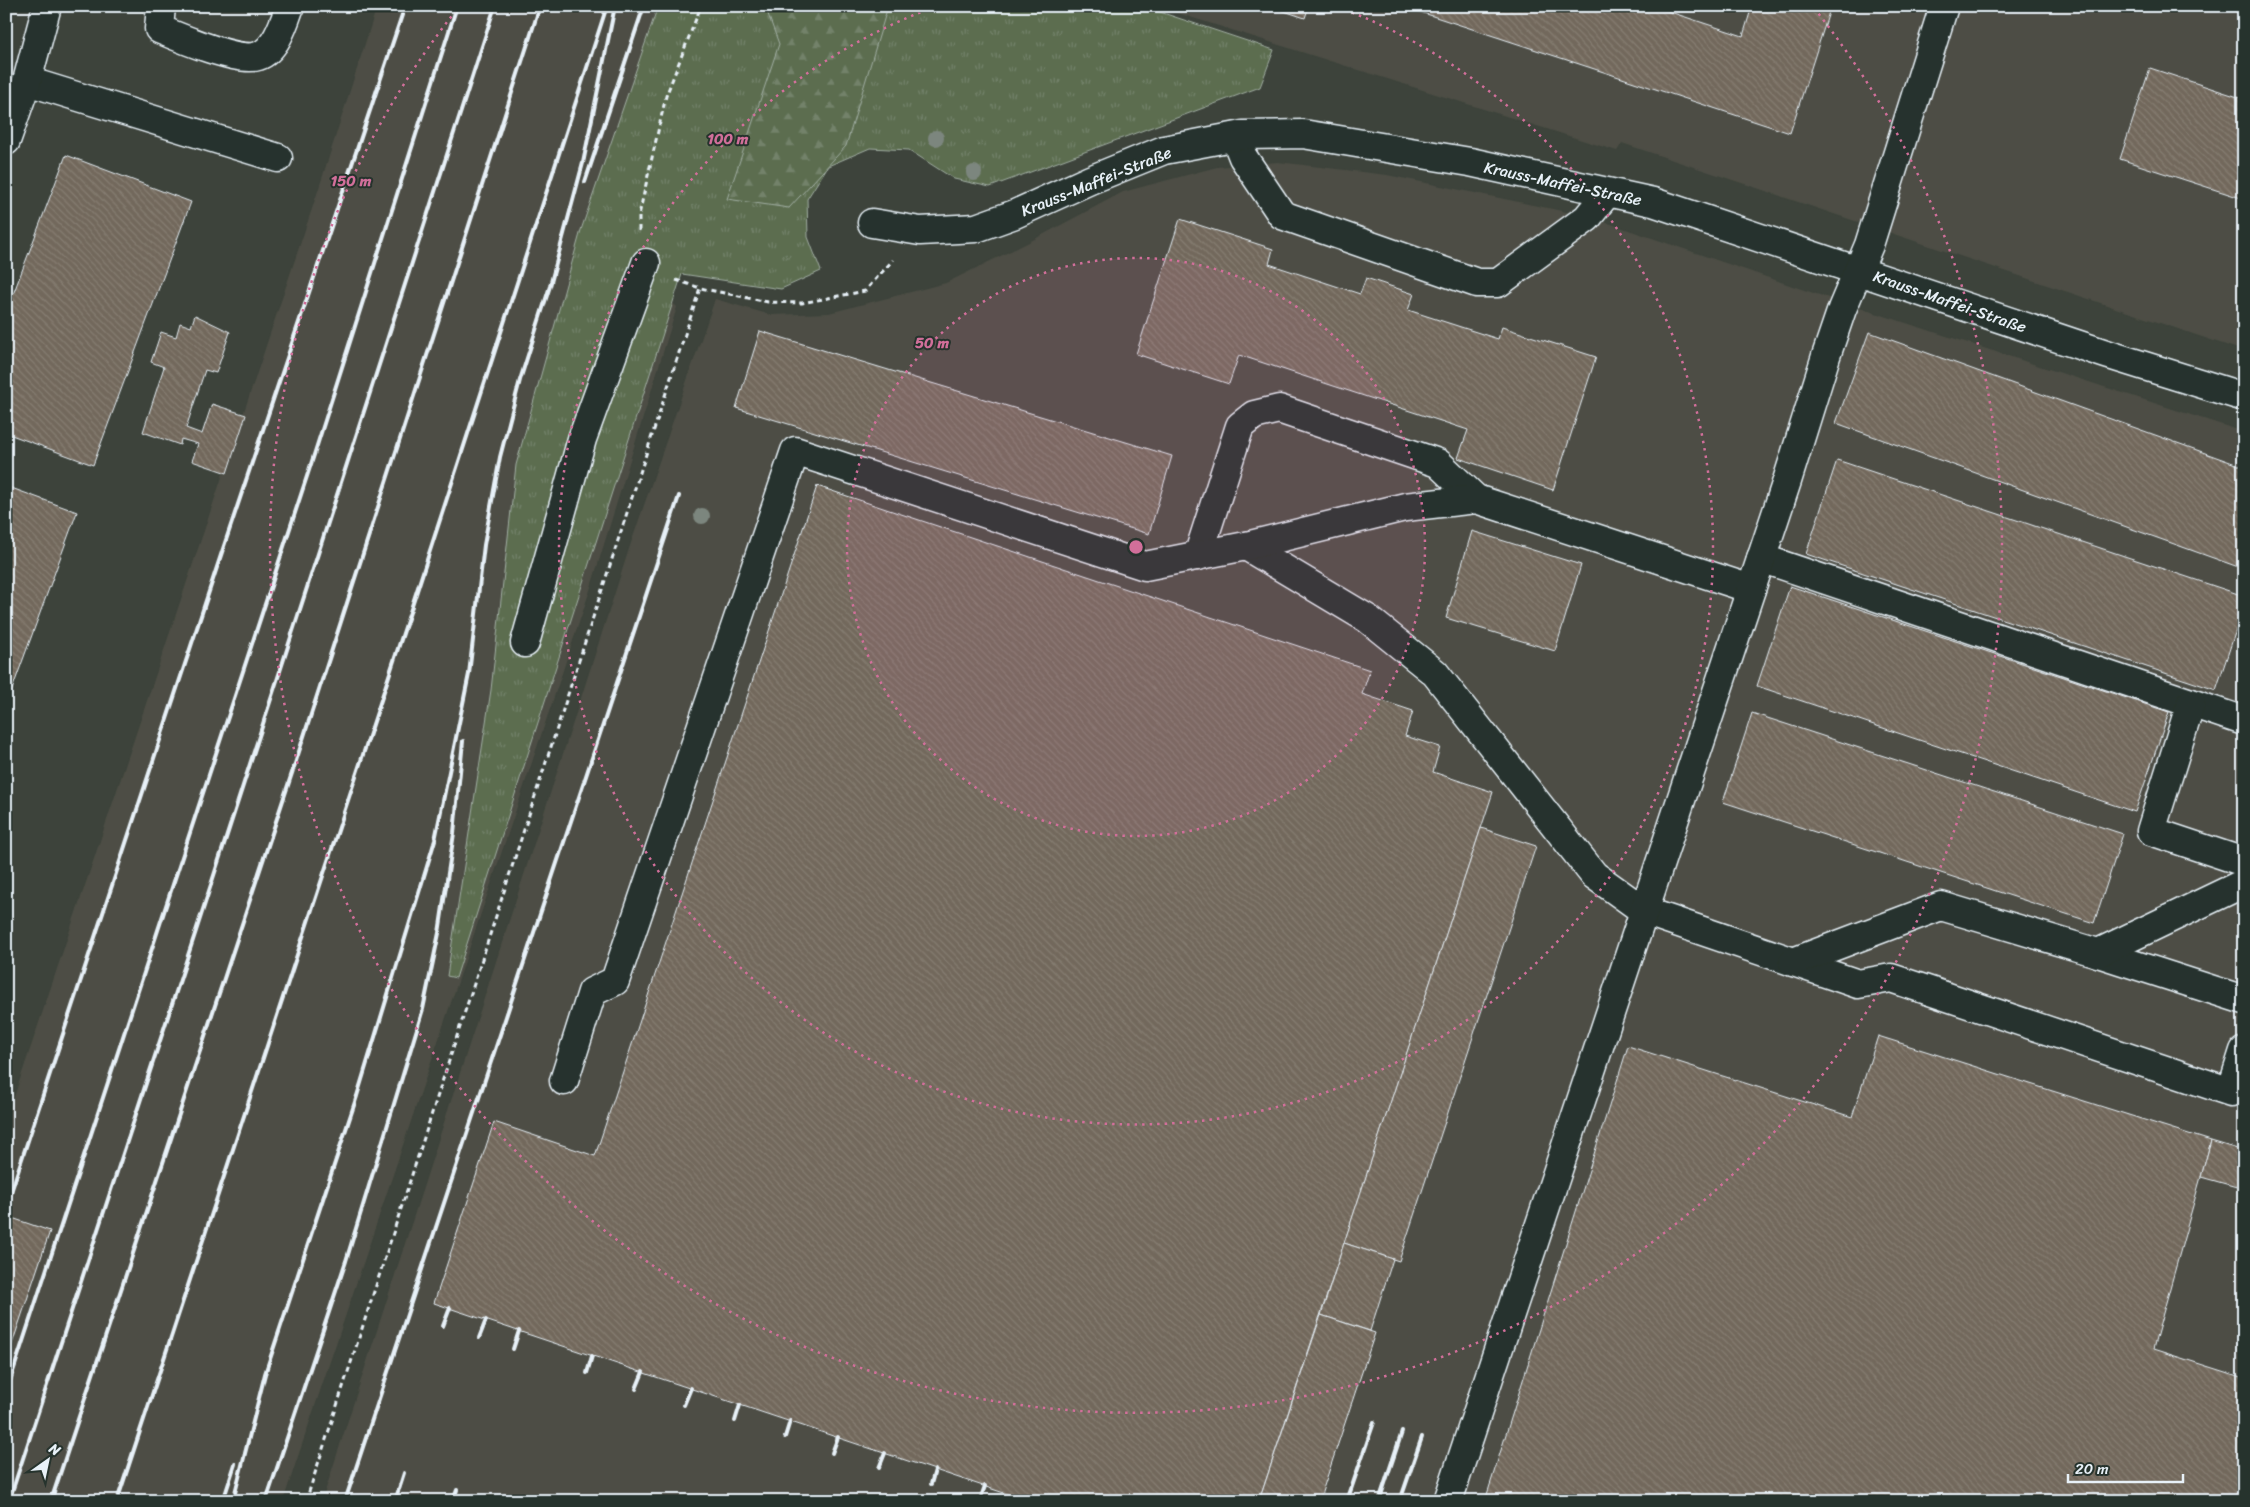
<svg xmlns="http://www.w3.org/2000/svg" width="2250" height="1507" font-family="Sriracha,sans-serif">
  <defs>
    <pattern id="grass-tufts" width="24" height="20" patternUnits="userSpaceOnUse" patternTransform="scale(1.25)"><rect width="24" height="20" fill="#5c6d50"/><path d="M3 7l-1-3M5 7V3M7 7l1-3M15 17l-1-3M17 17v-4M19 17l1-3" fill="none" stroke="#73826a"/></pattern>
    <pattern id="forest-firs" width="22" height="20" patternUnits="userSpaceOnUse" patternTransform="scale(1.25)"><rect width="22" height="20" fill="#5c6d50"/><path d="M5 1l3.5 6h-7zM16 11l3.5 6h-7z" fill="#73826a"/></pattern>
    <pattern id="building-back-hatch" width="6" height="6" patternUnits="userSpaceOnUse" patternTransform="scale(1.25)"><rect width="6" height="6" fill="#72685b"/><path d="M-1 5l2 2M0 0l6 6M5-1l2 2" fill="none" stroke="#867e73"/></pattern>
  </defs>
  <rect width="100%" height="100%" fill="#3d433b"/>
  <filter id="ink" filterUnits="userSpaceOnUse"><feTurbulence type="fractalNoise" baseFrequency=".02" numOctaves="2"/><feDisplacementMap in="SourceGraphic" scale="10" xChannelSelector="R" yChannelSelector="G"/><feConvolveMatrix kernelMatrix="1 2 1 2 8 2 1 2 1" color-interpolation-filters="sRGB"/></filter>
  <g filter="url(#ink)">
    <g fill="#4d4e45">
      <path d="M377 6H689L664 294 677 307 590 590 283 1501H6V1121L319 188Z"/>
      <path d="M1155 6H2244V351L1622 143 1617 151Z"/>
      <path d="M1278 162 1387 175 1562 211 1611 224 1801 289 2244 432V1501H322L630 546 715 299 771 315 829 313 946 283 1031 241 1123 192 1217 167Z"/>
    </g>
    <path fill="url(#grass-tufts)" stroke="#a2afa4" d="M658 6H1142L1274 50 1260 87 990 187 954 179 909 150 870 148 828 166 807 199 808 237 821 271 781 289 682 274 456 978 447 976 491 690 516 465 581 230Z"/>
    <path fill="url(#forest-firs)" stroke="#a2afa4" d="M765 6H888L846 146 789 208 727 199 779 44Z"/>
    <g fill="url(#building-back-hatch)" stroke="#e8f1f8">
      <path d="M1269 6H1309L1305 18Z"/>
      <path d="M1402 6H1652L1743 36 1752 6H1831L1790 133Z"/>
      <path d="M2150 68 2244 99V199L2120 159Z"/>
      <path d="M66 155 191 202 93 465 6 433V313Z"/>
      <path d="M1180 219 1273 249 1269 264 1360 294 1366 278 1414 294 1408 310 1498 339 1502 327 1596 357 1553 490 1458 458 1468 430 1239 355 1229 384 1136 354Z"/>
      <path d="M195 315 230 332 216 373 205 370 186 428 202 434 212 404 246 415 227 473 192 461 198 444 181 439 180 445 143 432 164 367 151 362 161 332 176 337 180 323 191 327Z"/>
      <path d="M760 331 1172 456 1149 534 736 408Z"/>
      <path d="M1869 332 2244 467V569L1836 423Z"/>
      <path d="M1837 460 2244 596V606L2216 690 1806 554Z"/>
      <path d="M6 486 77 512 6 706Z"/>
      <path d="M817 486 1370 670 1362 694 1413 711 1405 736 1440 747 1433 772 1493 792 1259 1501H1028L434 1303 494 1122 595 1156Z"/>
      <path d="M1472 531 1581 565 1555 651 1446 618Z"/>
      <path d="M1790 586 2169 712 2135 812 1757 686Z"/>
      <path d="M1752 713 2123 834 2094 923 1723 802Z"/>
      <path d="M1481 828 1536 846 1399 1261 1344 1243Z"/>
      <path d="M1878 1036 2211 1141 2153 1349 2244 1378V1501H1485L1628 1046 1852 1117Z"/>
      <path d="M2211 1141 2244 1151V1189L2201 1177Z"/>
      <path d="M9 1217 50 1231 6 1362V1226Z"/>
      <path d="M1344 1243 1393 1259 1370 1331 1321 1315Z"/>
      <path d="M1321 1315 1375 1333 1319 1501H1259Z"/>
    </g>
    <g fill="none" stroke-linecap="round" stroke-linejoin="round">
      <defs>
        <g id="minor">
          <path d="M161 6 159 29C178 37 239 63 258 56 276 50 284 23 290 6"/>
          <path d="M27 81 278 158"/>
          <path d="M1235 137 1243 157 1282 215 1477 283H1498L1587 218 1607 193"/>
          <path d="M6 141 27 81 47 6"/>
          <path d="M872 223 920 231 976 228 1015 214 1090 180 1164 150 1243 135 1303 134 1470 162 1653 202 2106 354 2244 397"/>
          <path d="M1246 546 1368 619 1435 673 1594 875 1644 911 1858 984 1891 978 2231 1092 2244 1051"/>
          <path d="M1198 556 1240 426 1254 415 1279 409 1438 463 1476 499"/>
          <path d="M1761 558 2244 721"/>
          <path d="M525 643 582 439 646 263"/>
          <path d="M2191 703 2151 831 2244 862"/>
          <path d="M2098 953 2244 1000"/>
          <path d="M1793 962 1941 906 2098 953 2244 883"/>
          <path d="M564 1081 592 992 615 981 795 451 1145 566 1246 546 1405 507 1476 499 1751 589"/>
          <path d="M1448 1501 1787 481 1826 356 1842 309 1869 245 1944 6"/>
        </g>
      </defs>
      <use href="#minor" stroke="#e8f1f8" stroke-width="31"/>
      <g stroke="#e8f1f8" stroke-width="3" stroke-dasharray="5 4" stroke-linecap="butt">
        <path d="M639 231V215L666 96 701 6"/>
        <path d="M676 280 700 288 768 302 802 303 865 291 893 260"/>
        <path d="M306 1501 700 288"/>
      </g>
      <use href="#minor" stroke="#26332d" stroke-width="28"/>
      <g stroke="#e8f1f8" stroke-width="4">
        <path d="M585 182 644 6"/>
        <path d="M6 1207 223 549 405 6"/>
        <path d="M443 1326 450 1308"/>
        <path d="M479 1338 486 1320"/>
        <path d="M513 1349 519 1331"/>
        <path d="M587 1373 592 1356"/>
        <path d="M636 1389 643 1372"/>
        <path d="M6 1393 313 458 457 6"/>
        <path d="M684 1405 691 1388"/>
        <path d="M735 1421 740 1405"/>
        <path d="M785 1437 790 1421"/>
        <path d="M832 1453 838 1437"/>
        <path d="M879 1468 885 1453"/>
        <path d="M931 1484 935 1470"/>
        <path d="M980 1500 985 1486"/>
        <path d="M9 1501 196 931 495 6"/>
        <path d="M51 1501 294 767 540 6"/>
        <path d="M117 1501 411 609 607 6"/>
        <path d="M223 1501 235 1464"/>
        <path d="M233 1501 265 1374 357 1096 435 840 469 674 484 545 500 457 520 380 550 286 583 163 615 6"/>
        <path d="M266 1501 346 1261 423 1009 439 933 454 833 463 741"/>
        <path d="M345 1501 679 496"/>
        <path d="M395 1501 404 1473"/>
        <path d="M453 1501 457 1490"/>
        <path d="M1347 1501 1374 1422"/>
        <path d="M1379 1501 1402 1432"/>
        <path d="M1400 1501 1422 1437"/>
      </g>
    </g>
    <g fill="#7c867e">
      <circle cx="936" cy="138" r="8"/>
      <circle cx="974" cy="173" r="8"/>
      <circle cx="702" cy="516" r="8"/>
    </g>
  </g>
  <circle cx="1136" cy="547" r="289" fill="#d16f9a" fill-opacity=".12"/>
  <g fill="none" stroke="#d16f9a" stroke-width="2.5" stroke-dasharray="2.5 5">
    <circle cx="1136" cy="547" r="289"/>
    <path d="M1338 7A577 577 0 1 1 934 7"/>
    <path d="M1814 8A866 866 0 1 1 458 8"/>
  </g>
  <g text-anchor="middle" stroke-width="4" stroke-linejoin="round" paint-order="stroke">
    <g font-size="16" fill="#e8f1f8" stroke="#26332d">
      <text transform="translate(1096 181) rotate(-22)" y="6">Krauss-Maffei-Straße</text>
      <text transform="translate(1563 183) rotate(12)" y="6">Krauss-Maffei-Straße</text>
      <text transform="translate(1950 301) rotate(19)" y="6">Krauss-Maffei-Straße</text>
    </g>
  </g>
  <circle cx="1136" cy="547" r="8" fill="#d16f9a" stroke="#26332d" stroke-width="2.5"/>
  <g font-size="15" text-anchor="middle" font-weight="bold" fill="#d16f9a" stroke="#26332d" stroke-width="4" stroke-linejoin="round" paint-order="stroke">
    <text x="728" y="144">100 m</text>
    <text x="351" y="186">150 m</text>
    <text x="932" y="348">50 m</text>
  </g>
  <rect width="2250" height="1507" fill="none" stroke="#26332d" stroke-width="25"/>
  <rect x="12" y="12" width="2225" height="1482" fill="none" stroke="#e8f1f8" stroke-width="2" filter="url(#ink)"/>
  <g transform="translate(48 1460) rotate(33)" stroke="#26332d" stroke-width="4" paint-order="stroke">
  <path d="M0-4L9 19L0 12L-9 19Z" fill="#e8f1f8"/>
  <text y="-8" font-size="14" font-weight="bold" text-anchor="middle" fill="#e8f1f8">N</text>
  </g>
  <path d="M2068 1474v8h115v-8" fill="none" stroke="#e8f1f8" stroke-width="2.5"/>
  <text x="2075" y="1474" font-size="15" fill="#e8f1f8" stroke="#26332d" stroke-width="4" paint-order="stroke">20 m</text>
</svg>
